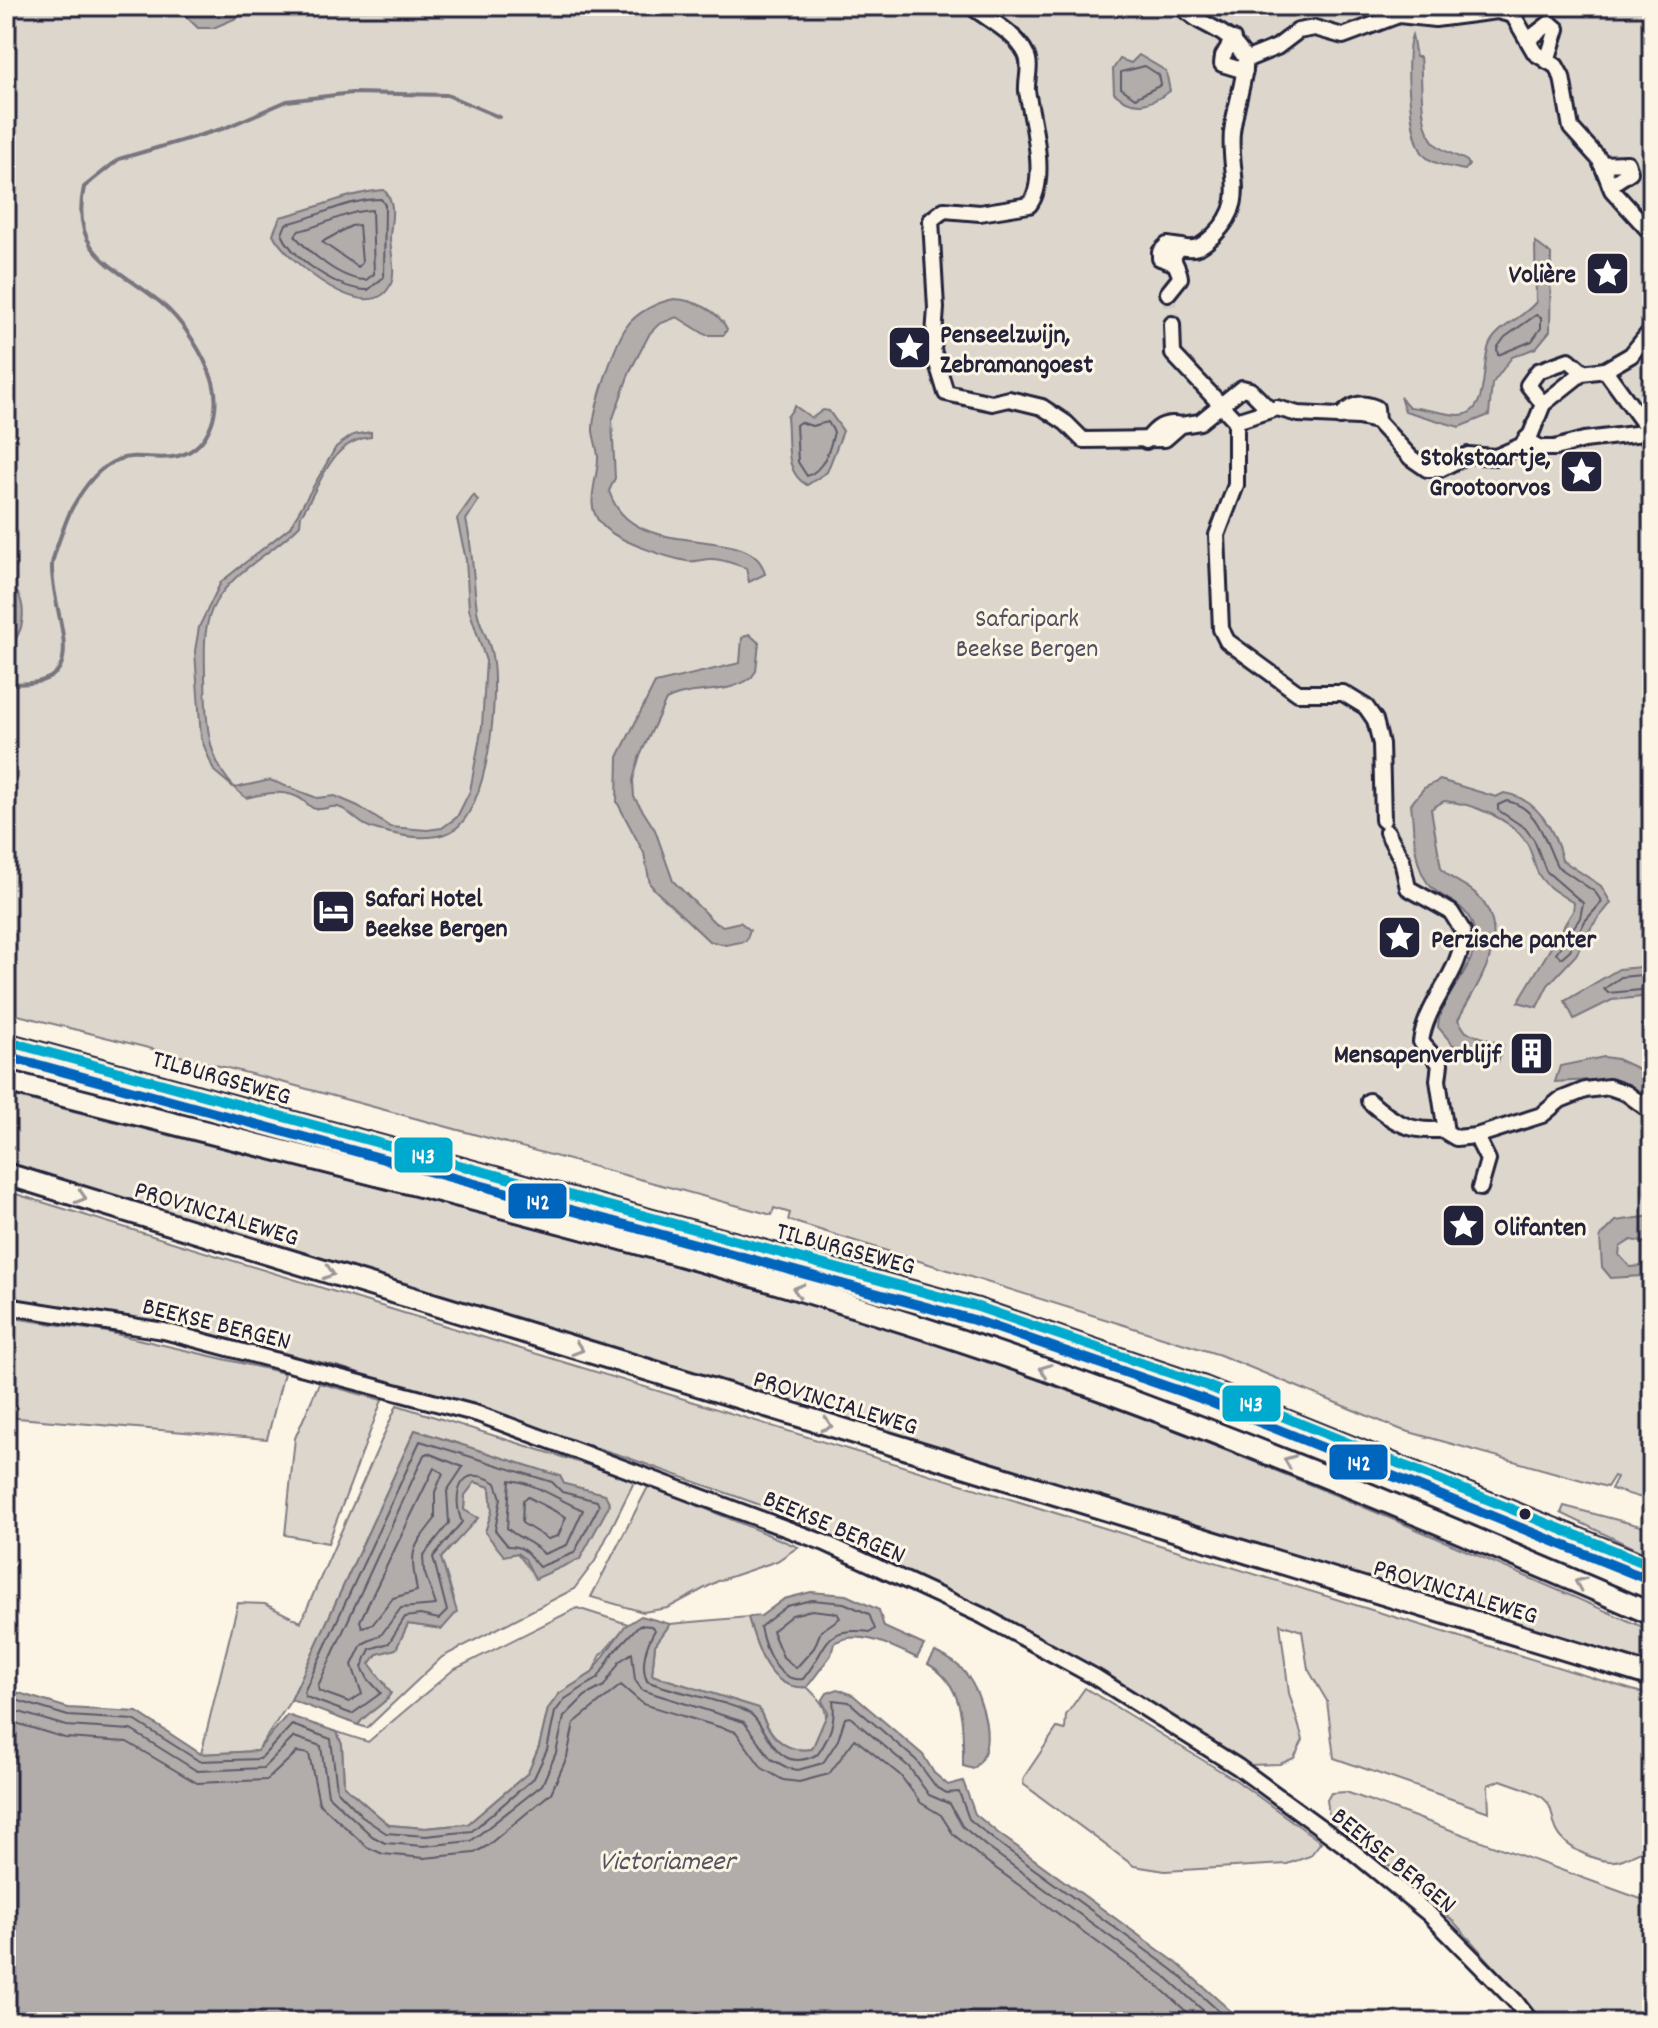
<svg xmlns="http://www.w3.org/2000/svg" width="1658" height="2028" font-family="Dekko,sans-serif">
  <rect width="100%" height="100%" fill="#fcf5e5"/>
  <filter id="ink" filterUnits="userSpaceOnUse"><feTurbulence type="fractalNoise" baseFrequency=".0125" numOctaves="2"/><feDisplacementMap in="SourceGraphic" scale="16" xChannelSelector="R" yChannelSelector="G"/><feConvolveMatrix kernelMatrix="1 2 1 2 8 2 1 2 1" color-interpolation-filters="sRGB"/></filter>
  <g filter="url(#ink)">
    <g fill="#dcd6cc" stroke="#7f7c84" stroke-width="2">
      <path d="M6 6H1652V1501L1611 1489 1617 1477 1614 1476 1607 1487 1402 1430 1220 1355 788 1220 790 1213 774 1208 772 1215 263 1077 6 1012Z"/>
      <path d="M6 1094C329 1177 657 1250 973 1357 1205 1435 1428 1534 1652 1631V1666L6 1165Z"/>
      <path d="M6 1191 1652 1696V1847C1641 1850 1633 1855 1623 1859 1603 1867 1566 1849 1557 1831 1551 1819 1554 1806 1542 1797 1531 1789 1513 1785 1501 1780L1488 1785 1489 1812 1334 1758 1327 1701 1308 1669 1302 1631 1280 1624 1289 1693 1303 1740 1294 1758 1280 1764 1248 1765 1106 1673 868 1553 763 1506 623 1456 340 1367 183 1328 6 1298Z"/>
      <path d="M6 1317 107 1332 284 1373 267 1439 6 1417Z"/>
      <path d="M319 1383 382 1400 328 1543 285 1535 295 1438Z"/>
      <path d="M397 1405 635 1480 595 1561 574 1589 442 1657 367 1728 358 1725 366 1713 388 1699 385 1683 374 1675 370 1664 377 1654 396 1649 408 1624 442 1629 454 1599 441 1558 477 1518 464 1510 465 1495 475 1482 490 1487 492 1511 485 1532 504 1555 517 1553 530 1570 605 1494 564 1484 560 1476 415 1430 291 1700 257 1751 201 1754 238 1603 265 1604 301 1622Z"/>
      <path d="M649 1485 653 1487 798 1547 777 1561 718 1581 668 1608 643 1612 591 1597Z"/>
      <path d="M1564 1506 1652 1529V1557L1561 1513Z"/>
      <path d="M577 1608 628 1624 601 1655 592 1673 559 1694 548 1709 539 1747 528 1773 468 1824 425 1828 389 1825 344 1786 342 1745 337 1732 368 1742 453 1670Z"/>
      <path d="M748 1617C757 1647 768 1691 807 1687 833 1712 830 1719 812 1749 784 1754 769 1734 759 1708L652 1675 655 1645 670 1624Z"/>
      <path d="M1085 1688 1237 1781 1321 1842 1310 1856 1287 1864 1165 1871 1134 1866 1023 1784 1024 1777 1057 1728 1065 1730 1066 1715Z"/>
      <path d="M1346 1792 1652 1903V2022H1544L1453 1921 1401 1874 1330 1823 1327 1800 1331 1793Z"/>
    </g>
    <g fill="#b2adab" stroke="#78757e" stroke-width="2">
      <path d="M175 6H265L213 28H198Z"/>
      <path d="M1412 35 1416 57H1420C1423 81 1417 132 1439 147 1447 153 1459 156 1467 161L1469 165 1465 170C1452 167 1433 165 1424 155 1409 138 1404 55 1412 35Z"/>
      <path d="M1139 55 1166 71 1170 91C1149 106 1134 110 1114 93L1113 69 1120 59 1131 63Z"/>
      <path d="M384 190C397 204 391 219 390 237 390 250 396 268 392 281 374 333 285 260 273 234L280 217C316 209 347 193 384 190Z"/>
      <path d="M1535 242 1551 254 1550 331 1536 348 1512 357 1492 384 1489 415 1459 427 1405 411 1400 397 1409 407C1425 408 1442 414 1458 415 1491 416 1480 363 1490 343 1500 325 1523 318 1536 302Z"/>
      <path d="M674 299C694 300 718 310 727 329L724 335H706L677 317 659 324 650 333 630 371 612 421 615 478 609 491C633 567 753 518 765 574L749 582 746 568C735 564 721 558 710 559 702 559 694 563 686 561 666 557 617 541 603 526 582 506 599 479 598 456 597 447 594 439 593 431 592 411 615 343 627 326 637 312 658 302 674 299Z"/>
      <path d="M795 406 812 418 823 410 829 411 843 431 827 472 807 485C783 473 790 440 787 417Z"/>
      <path d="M371 432V437C329 441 321 486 301 515L300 525C276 550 242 566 221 594 201 620 205 648 205 677 206 716 205 758 235 788L270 780 317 798 335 796 358 806 390 827 427 830 442 828 457 817 470 791 482 726 486 661 469 609 466 560 457 519 474 495 478 501 466 520C473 550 473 579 477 610 479 626 490 640 492 656 499 695 489 814 450 832 428 842 401 836 378 830 361 826 356 817 343 809 333 804 329 809 319 809 312 810 309 805 304 801 287 788 265 793 246 798L214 771 201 738 195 651 199 627 221 582 290 527 336 447 353 435Z"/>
      <path d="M6 582C28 595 27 627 11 645H6Z"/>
      <path d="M749 634 759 643 756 671 751 678C725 696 692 686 666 700L639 758 633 780 634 797 655 830 673 881 715 923 723 926 740 922 750 930 746 941 726 945 709 941 655 890 650 884 644 853 617 802 618 757 655 683 740 663 742 638Z"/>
      <path d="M1440 780 1496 797 1504 793C1537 798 1555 830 1562 860L1601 886 1611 903 1592 926 1576 955 1548 985 1537 1007 1518 1002 1573 911 1574 903C1561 895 1543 886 1537 871 1533 861 1532 851 1526 842 1511 818 1470 803 1444 801L1431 809 1441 868C1449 880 1465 883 1476 894 1516 934 1478 982 1458 1020L1466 1032 1503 1045 1498 1062 1453 1045 1438 1027C1439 993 1482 967 1474 930 1467 900 1441 902 1427 882 1413 862 1414 827 1411 804L1424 788Z"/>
      <path d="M1652 966V996L1612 1000 1574 1019 1565 1001 1619 969Z"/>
      <path d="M1604 1057 1617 1059 1652 1075V1101L1611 1079 1555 1082 1560 1066Z"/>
      <path d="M1652 1216V1244L1631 1240 1620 1247 1619 1255 1630 1267 1652 1265V1280L1642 1276 1611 1278 1602 1267 1600 1237 1616 1221Z"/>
      <path d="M415 1430 560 1476 564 1484 605 1494 610 1504 580 1559 535 1579 525 1559 517 1553 504 1556 485 1532 492 1511 490 1487 475 1482 465 1495 464 1510 478 1518 441 1558 457 1612 442 1629 408 1624 396 1649 377 1654 370 1664 391 1693C384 1707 367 1711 358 1725L291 1700Z"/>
      <path d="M811 1592 846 1595 879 1610 884 1627 924 1645 917 1658C893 1647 859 1628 834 1643L831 1655 807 1687C768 1691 757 1647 748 1617L761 1616 784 1599Z"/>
      <path d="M641 1616 670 1624 655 1645 652 1675 759 1708C768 1734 784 1754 812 1749L828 1712 822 1701 827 1693 838 1689 853 1695 923 1755 934 1773 948 1785 963 1781 975 1814 998 1833 1178 1964 1243 2022H6V1689L68 1708 137 1712 201 1754 257 1751 287 1715 337 1732 342 1745 344 1786 389 1825 425 1828 468 1824 528 1773 539 1747 548 1709 559 1694 592 1673 625 1626Z"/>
      <path d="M935 1652C947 1657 958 1663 966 1674 983 1696 999 1749 973 1769L963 1766C963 1729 966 1685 928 1664Z"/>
    </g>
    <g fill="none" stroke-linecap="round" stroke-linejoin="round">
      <g stroke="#5c5a68" stroke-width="2">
        <path d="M1145 66 1159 75 1161 85 1135 98 1121 88V72Z"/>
        <path d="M381 199 385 205 384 277 368 290C340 290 293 260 282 234L286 224C318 217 348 199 381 199Z"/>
        <path d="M372 210 374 274 366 280C341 280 311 254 295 236L298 231C323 226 346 211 372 210Z"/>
        <path d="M359 225 362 263 358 267 322 242 351 226Z"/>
        <path d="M1536 315 1541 317V328L1532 341 1498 355 1497 348 1505 337Z"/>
        <path d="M828 422 834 432C830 449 824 470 807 476L798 462 796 425 800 422 812 426Z"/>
        <path d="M1507 801C1539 807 1545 843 1557 866L1595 892 1602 902 1585 921 1570 950 1561 958 1556 953 1580 918 1583 903 1546 871 1534 840 1525 828 1498 810V805Z"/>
        <path d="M1652 974 1621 977 1604 989 1608 993 1652 989"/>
        <path d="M420 1441 552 1482 562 1492 597 1501 599 1506 574 1553 539 1567C528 1555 526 1546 508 1546L495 1530 501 1498 496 1483C460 1460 451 1496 462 1522L433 1557 447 1611 439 1619 420 1615 405 1617 389 1643 370 1649 362 1667 368 1679 381 1693 352 1714 306 1697 304 1692Z"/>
        <path d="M428 1453 463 1467 447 1491 449 1523 423 1556 424 1571 436 1605 401 1608 381 1635 362 1644 352 1665 362 1694 349 1702 319 1691 318 1686 424 1455Z"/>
        <path d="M434 1468 443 1473 435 1492V1519C410 1551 410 1551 417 1591L393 1598 373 1624 362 1627 360 1621Z"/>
        <path d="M510 1480C536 1483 558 1500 583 1510L567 1545 544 1554C533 1541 518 1539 507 1528Z"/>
        <path d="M528 1497 566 1517 558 1536 548 1539 522 1523 523 1500Z"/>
        <path d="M812 1600 844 1603 869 1614 875 1629 871 1632C820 1626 831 1645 803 1679 777 1683 764 1647 760 1627L787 1606Z"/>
        <path d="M812 1610 837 1613 840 1618 821 1631 814 1648 796 1668 783 1657 772 1631 792 1615Z"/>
        <path d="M6 1697 68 1716 134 1720 199 1761 260 1759 292 1725 331 1739 337 1790 365 1819 386 1833 426 1836 472 1831 534 1778 547 1750 555 1712 565 1699 598 1678 613 1653 639 1625 651 1626 655 1630C646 1645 640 1665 647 1681 667 1691 743 1704 753 1716 773 1737 778 1775 818 1754 830 1736 836 1721 833 1700L849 1702 916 1760 937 1788 947 1793 959 1792 969 1819 993 1839 1173 1970 1231 2022"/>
        <path d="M6 1708 66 1726 131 1730 197 1771 263 1768 294 1737 321 1746 328 1795 372 1836 385 1843 424 1846 471 1841 542 1785 556 1753 564 1717 585 1696 604 1686 620 1661 632 1653 635 1680 642 1690 744 1722 771 1759 788 1768 798 1770 823 1763 838 1740 845 1718 850 1717 909 1767 929 1795 950 1804 962 1826 987 1847 1167 1978 1216 2022"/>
        <path d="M6 1720 65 1738 127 1742 197 1783 267 1780 297 1752 309 1754 319 1803 367 1847 383 1854 424 1858 474 1853 487 1846 551 1793 567 1757 574 1723 621 1685 643 1704 736 1732 762 1768 783 1780 799 1782 829 1774 855 1739 900 1775 921 1803 941 1815 953 1834 979 1856 1159 1987 1198 2022"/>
      </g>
      <path stroke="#78757e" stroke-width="4" d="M6 683C101 692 50 616 52 565 52 558 68 515 72 508 82 490 97 468 117 460 136 453 153 460 172 457 207 453 222 413 213 382 204 354 183 321 160 302 116 266 69 255 84 187L119 159 225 128 287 101 352 93 447 95 499 117"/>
      <path stroke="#d0cbc3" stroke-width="14" stroke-dasharray="14 7" stroke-linecap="butt" d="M1168 293 1172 324"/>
      <defs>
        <g id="minor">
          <path d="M971 6C989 20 1016 33 1026 54 1032 66 1026 79 1027 91 1032 120 1049 181 1029 205L980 213 944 210 931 220 936 308 933 350 946 393 992 403 1009 399 1042 407 1066 423 1083 440 1165 439 1181 425 1200 422 1242 388 1250 390 1269 409"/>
          <path d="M1233 39 1223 56 1222 64 1245 71"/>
          <path d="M1528 40 1550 23 1557 29 1547 61"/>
          <path d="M1245 60 1277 47 1298 31 1315 28 1343 36 1399 15 1435 19 1497 11 1513 15 1535 53 1556 66 1562 77 1571 128 1600 160 1612 190 1652 234"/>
          <path d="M1601 164 1627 163 1630 172 1610 185"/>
          <path d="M1174 263 1160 258V252L1167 245 1181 247"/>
          <path d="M1168 293 1180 278C1179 264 1166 260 1181 247 1196 251 1202 246 1213 236 1250 201 1228 175 1232 132 1235 107 1244 84 1246 59 1222 22 1205 31 1181 6"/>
          <path d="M1172 324 1173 354 1236 421V485L1217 535 1221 629 1227 641 1298 693H1343L1366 707 1375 720 1381 744 1383 820"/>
          <path d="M1605 370 1650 432"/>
          <path d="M1543 404 1582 373 1605 370 1631 355 1652 329"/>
          <path d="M1340 417C1351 405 1360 401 1376 408L1377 421"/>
          <path d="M1236 421 1277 408 1298 414 1358 417 1377 421 1411 458 1427 469H1440L1468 455 1496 457 1521 446 1531 434 1543 404 1528 385 1538 371 1569 360 1583 372"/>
          <path d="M1526 439 1540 448H1555L1584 440 1652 432"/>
          <path d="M1146 441C1156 428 1164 421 1181 425"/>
          <path d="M1387 832 1402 860 1408 888 1451 912 1463 931C1463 973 1426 1001 1421 1042L1440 1064 1438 1080 1446 1132 1456 1138 1476 1136 1488 1160 1480 1188"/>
          <path d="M6 1041 978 1307 1205 1385 1652 1566"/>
          <path d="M1369 1101C1392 1122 1413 1134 1445 1129"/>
          <path d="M1476 1136 1542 1115 1560 1100 1585 1090 1609 1087 1626 1093 1652 1112"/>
          <path d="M6 1306 164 1331 478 1414 825 1543 983 1616 1095 1677 1238 1767 1350 1849 1429 1914 1515 2001 1531 2022"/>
        </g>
        <g id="highway">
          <path d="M6 1081C334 1166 668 1241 989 1350 1214 1427 1433 1520 1652 1614"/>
          <path d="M6 1174 1652 1676"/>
        </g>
      </defs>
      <use href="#minor" stroke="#22223b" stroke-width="20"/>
      <use href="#highway" stroke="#22223b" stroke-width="26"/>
      <use href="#minor" stroke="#fcf5e5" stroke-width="14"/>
      <use href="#highway" stroke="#fcf5e5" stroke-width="20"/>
      <defs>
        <path id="bus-1" d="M6 1041 978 1307 1205 1385 1652 1566"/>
        <path id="bus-2" d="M6 1056 974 1320 1200 1398 1647 1579"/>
      </defs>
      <use href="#bus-1" stroke="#fcf5e5" stroke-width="16"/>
      <use href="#bus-2" stroke="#fcf5e5" stroke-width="16"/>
      <use href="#bus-1" stroke="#00a9ce" stroke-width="10"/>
      <use href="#bus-2" stroke="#0065bd" stroke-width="10"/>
    </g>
    <defs><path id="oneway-chevron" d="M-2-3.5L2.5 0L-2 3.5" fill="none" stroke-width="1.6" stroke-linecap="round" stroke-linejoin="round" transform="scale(2)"/></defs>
    <g stroke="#9a9698">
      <use href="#oneway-chevron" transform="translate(81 1197) rotate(17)"/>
      <use href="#oneway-chevron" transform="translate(329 1273) rotate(17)"/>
      <use href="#oneway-chevron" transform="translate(798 1290) rotate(-164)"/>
      <use href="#oneway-chevron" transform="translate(578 1349) rotate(17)"/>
      <use href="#oneway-chevron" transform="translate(1045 1370) rotate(-160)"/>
      <use href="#oneway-chevron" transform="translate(827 1425) rotate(17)"/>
      <use href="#oneway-chevron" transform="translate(1289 1461) rotate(-158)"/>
      <use href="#oneway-chevron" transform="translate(1580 1583) rotate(-157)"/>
    </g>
  </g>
  <defs>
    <symbol id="sight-square" viewBox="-11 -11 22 22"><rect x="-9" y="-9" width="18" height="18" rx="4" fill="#22223b" stroke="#fcf5e5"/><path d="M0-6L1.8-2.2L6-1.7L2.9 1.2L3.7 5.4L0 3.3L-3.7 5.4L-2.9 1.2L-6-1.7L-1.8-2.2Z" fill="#fff"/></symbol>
    <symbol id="hotel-square" viewBox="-11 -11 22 22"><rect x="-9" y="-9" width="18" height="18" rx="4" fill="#22223b" stroke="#fcf5e5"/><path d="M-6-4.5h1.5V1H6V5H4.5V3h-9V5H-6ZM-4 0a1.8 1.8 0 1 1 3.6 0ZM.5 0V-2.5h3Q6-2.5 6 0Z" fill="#fff"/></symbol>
    <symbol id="building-square" viewBox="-11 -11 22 22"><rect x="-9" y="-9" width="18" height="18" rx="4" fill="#22223b" stroke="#fcf5e5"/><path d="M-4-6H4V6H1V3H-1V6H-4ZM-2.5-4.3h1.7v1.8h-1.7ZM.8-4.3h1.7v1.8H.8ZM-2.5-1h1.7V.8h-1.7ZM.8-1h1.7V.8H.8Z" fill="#fff"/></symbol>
  </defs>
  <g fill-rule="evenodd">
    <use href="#sight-square" x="1582" y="248" width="51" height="51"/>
    <use href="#sight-square" x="884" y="322" width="51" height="51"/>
    <use href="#sight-square" x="1556" y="446" width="51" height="51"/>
    <use href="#hotel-square" x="308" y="886" width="51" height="51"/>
    <use href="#sight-square" x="1374" y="912" width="51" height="51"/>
    <use href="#building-square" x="1506" y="1028" width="51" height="51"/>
    <use href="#sight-square" x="1438" y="1200" width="51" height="51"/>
  </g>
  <circle fill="#22223b" stroke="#fcf5e5" stroke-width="3" cx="1525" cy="1514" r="7"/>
  <g text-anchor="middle" stroke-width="6" stroke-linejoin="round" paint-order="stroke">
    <g font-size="26" font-weight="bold" fill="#22223b" stroke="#fcf5e5" text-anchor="start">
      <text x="1576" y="282" text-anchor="end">Volière</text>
      <text x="940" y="342">Penseelzwijn,<tspan x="940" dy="30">Zebramangoest</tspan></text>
      <text x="1551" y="465" text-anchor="end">Stokstaartje,<tspan x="1551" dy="30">Grootoorvos</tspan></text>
      <text x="365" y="906">Safari Hotel<tspan x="365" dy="30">Beekse Bergen</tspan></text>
      <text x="1431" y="947">Perzische panter</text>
      <text x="1501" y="1062" text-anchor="end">Mensapenverblijf</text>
      <text x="1494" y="1235">Olifanten</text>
    </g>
    <g font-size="26" fill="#504f5f" stroke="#fcf5e5">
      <text x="1027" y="626">Safaripark<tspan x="1027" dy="30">Beekse Bergen</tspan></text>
    </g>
    <g font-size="26" fill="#22223b" stroke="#fcf5e5">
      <text transform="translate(222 1076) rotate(16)" y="9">TILBURGSEWEG</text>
      <text transform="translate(217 1212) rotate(17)" y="9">PROVINCIALEWEG</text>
      <text transform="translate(846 1247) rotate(15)" y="9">TILBURGSEWEG</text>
      <text transform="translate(217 1322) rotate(14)" y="9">BEEKSE BERGEN</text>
      <text transform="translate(836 1401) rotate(17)" y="9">PROVINCIALEWEG</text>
      <text transform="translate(835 1525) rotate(23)" y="9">BEEKSE BERGEN</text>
      <text transform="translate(1456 1590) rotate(17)" y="9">PROVINCIALEWEG</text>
      <text transform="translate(1395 1859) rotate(39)" y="9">BEEKSE BERGEN</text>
    </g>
    <g font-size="28" font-style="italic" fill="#545362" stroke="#fcf5e5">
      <text x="667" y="1869">Victoriameer</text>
    </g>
  </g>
  <g stroke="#fcf5e5" stroke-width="3">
    <rect x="393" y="1136" width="61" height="38" rx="8" fill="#00a9ce"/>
    <rect x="507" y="1182" width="61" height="38" rx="8" fill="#0065bd"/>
    <rect x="1221" y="1384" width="61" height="39" rx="8" fill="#00a9ce"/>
    <rect x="1328" y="1443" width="61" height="38" rx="8" fill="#0065bd"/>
  </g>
  <g font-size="22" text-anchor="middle" font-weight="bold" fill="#fff">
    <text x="423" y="1163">143</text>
    <text x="538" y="1209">142</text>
    <text x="1251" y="1411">143</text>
    <text x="1359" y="1470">142</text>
  </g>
  <rect width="1658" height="2028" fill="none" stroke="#fcf5e5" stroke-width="32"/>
  <rect x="16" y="16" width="1626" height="1996" fill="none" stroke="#22223b" stroke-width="3" filter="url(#ink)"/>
</svg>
